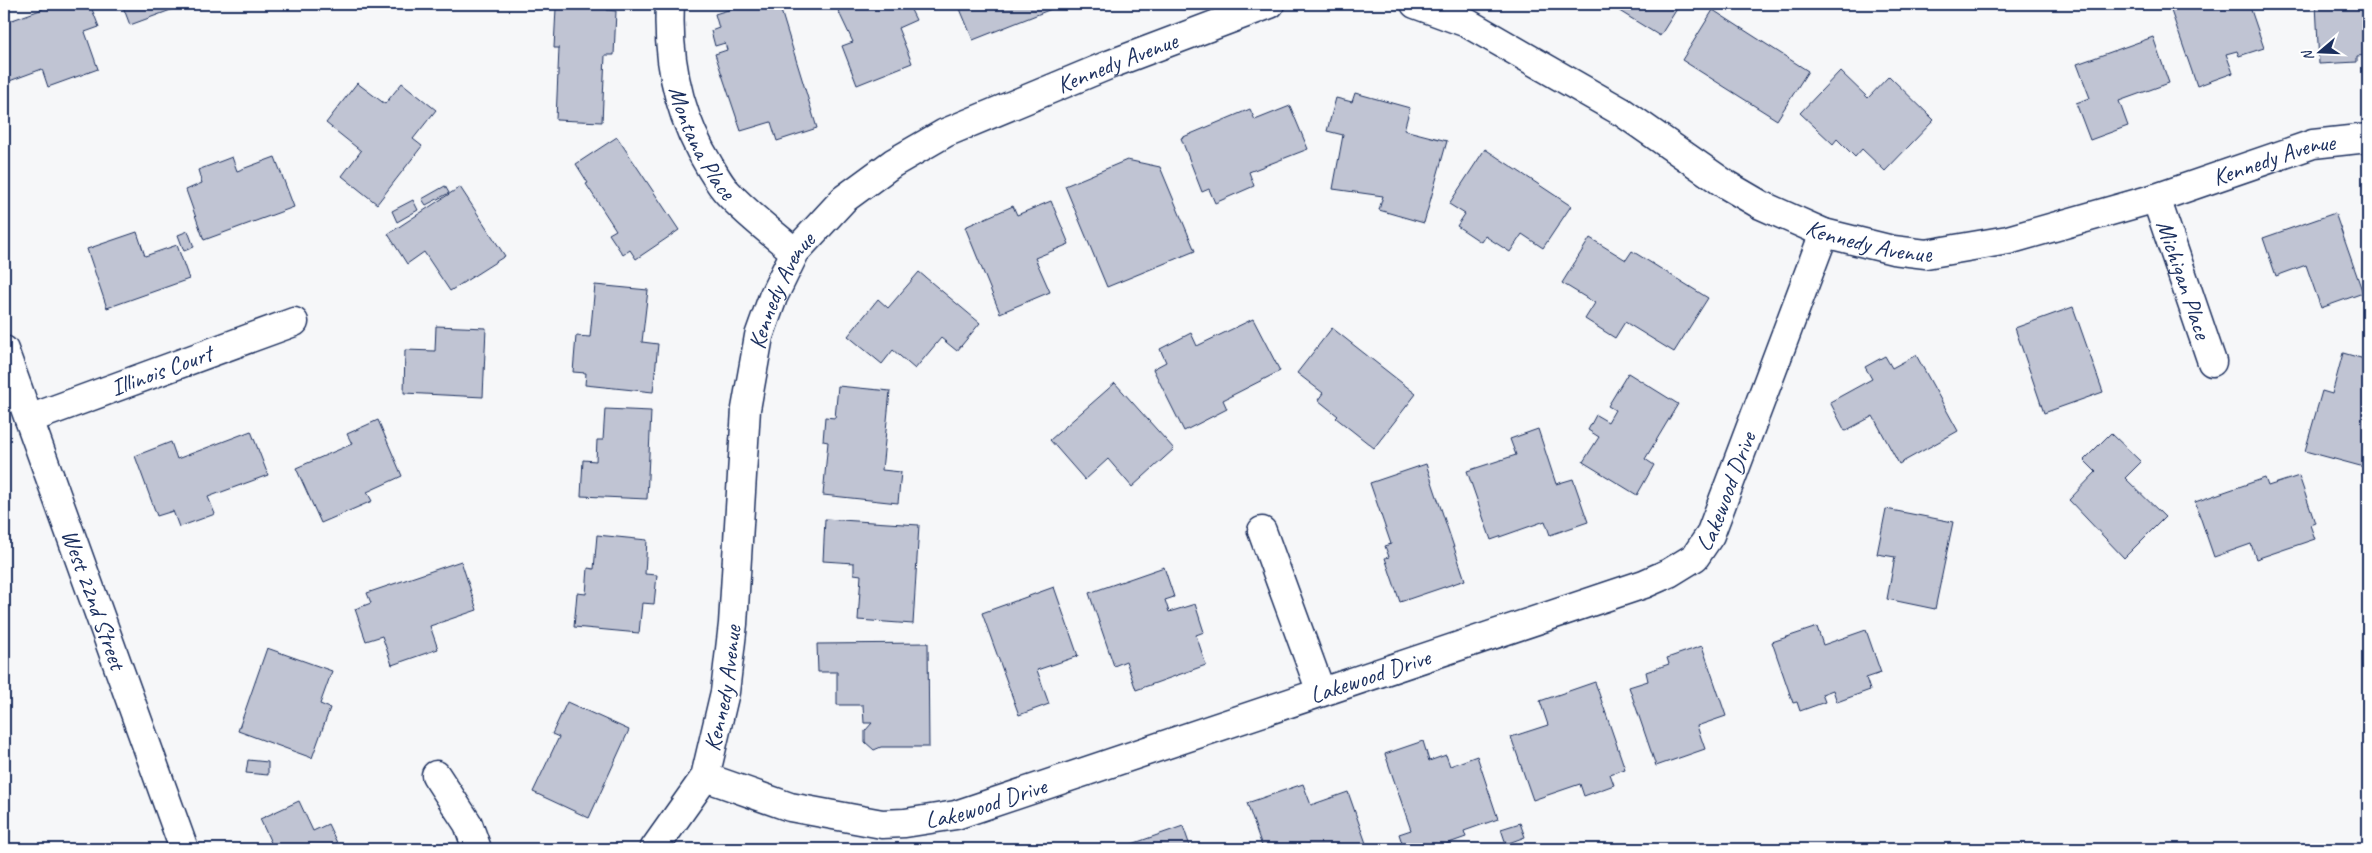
<svg xmlns="http://www.w3.org/2000/svg" width="2372" height="853" font-family="Caveat,sans-serif">
  <rect width="100%" height="100%" fill="#f6f7f9"/>
  <filter id="ink" filterUnits="userSpaceOnUse"><feTurbulence type="fractalNoise" baseFrequency=".02" numOctaves="2"/><feDisplacementMap in="SourceGraphic" scale="10" xChannelSelector="R" yChannelSelector="G"/><feConvolveMatrix kernelMatrix="1 2 1 2 8 2 1 2 1" color-interpolation-filters="sRGB"/></filter>
  <g filter="url(#ink)">
    <g fill="#c0c4d3" stroke="#1b2f5e">
      <path d="M41 4H90L99 27 85 32 98 69 48 87 42 69 4 83V23L43 9Z"/>
      <path d="M122 4H187L130 25Z"/>
      <path d="M561 4H607V10L616 11 614 55H605L602 122 556 120 559 48H554L556 8H561Z"/>
      <path d="M747 4H779L817 128 777 141 771 122 741 131 715 54 727 50 725 43 715 46 711 31 719 28 715 14Z"/>
      <path d="M835 4H908L916 20 898 28 912 63 857 85 842 46 853 42Z"/>
      <path d="M958 4H1064L973 40Z"/>
      <path d="M1608 4H1680L1660 36Z"/>
      <path d="M2173 4H2249L2264 48 2239 56 2237 51 2226 54 2233 73 2197 86 2169 5Z"/>
      <path d="M2316 4H2368V55L2357 56V62L2319 64Z"/>
      <path d="M1713 10 1808 71 1777 120 1682 60Z"/>
      <path d="M2153 37 2169 83 2119 101 2128 126 2090 140 2076 103 2090 98 2077 64Z"/>
      <path d="M1840 71 1868 98 1889 76 1934 120 1885 171 1862 149 1855 157 1837 139 1833 144 1800 113Z"/>
      <path d="M357 83 385 104 402 83 436 110 413 139 422 146 377 204 342 176 361 151 326 123Z"/>
      <path d="M1355 93 1410 108 1404 130 1447 141 1424 223 1379 210 1383 196 1333 189 1343 135 1327 131 1336 98 1352 102Z"/>
      <path d="M1290 106 1308 149 1249 172 1254 186 1215 203 1209 189 1202 192 1181 138 1250 109 1255 120Z"/>
      <path d="M617 137 679 230 636 259 630 250 623 255 609 234 616 230 586 184 588 183 576 164Z"/>
      <path d="M1485 149 1571 206 1543 248 1522 234 1510 252 1485 236 1481 242 1457 226 1465 214 1449 204Z"/>
      <path d="M232 157 237 171 275 157 294 207 204 240 186 190 202 183 198 170Z"/>
      <path d="M1127 160 1160 167 1195 251 1107 287 1065 186Z"/>
      <path d="M445 186 449 193 426 205 422 199Z"/>
      <path d="M460 187 505 256 450 291 424 252 407 264 388 234Z"/>
      <path d="M413 200 418 210 397 222 392 211Z"/>
      <path d="M1051 201 1069 244 1035 258 1050 292 1000 313 965 227 1013 206 1017 215Z"/>
      <path d="M2335 213 2363 293 2321 308 2306 265 2276 276 2263 238Z"/>
      <path d="M188 231 194 247 184 251 178 235Z"/>
      <path d="M137 232 145 256 177 245 189 279 107 308 87 249Z"/>
      <path d="M1590 238 1626 260 1632 251 1708 298 1674 352 1625 322 1615 338 1585 319 1595 303 1562 283Z"/>
      <path d="M919 272 980 323 957 351 941 338 915 369 893 350 882 364 848 336 878 299 888 308Z"/>
      <path d="M595 285 648 290 642 342 658 344 653 392 585 385 586 373 573 372 576 336 590 337Z"/>
      <path d="M2073 307 2103 392 2044 413 2015 328Z"/>
      <path d="M1253 319 1280 371 1223 400 1227 409 1184 431 1153 369 1166 362 1160 349 1191 333 1197 346Z"/>
      <path d="M436 326 486 328 483 397 404 393 405 350 435 351Z"/>
      <path d="M1332 328 1416 394 1374 448 1336 418 1338 416 1318 400 1323 393 1297 373Z"/>
      <path d="M2343 353 2368 360V451L2364 467 2305 451 2322 391 2332 394Z"/>
      <path d="M1916 355 1958 431 1899 464 1873 416 1845 431 1830 402 1872 379 1865 367 1885 356 1892 368Z"/>
      <path d="M1628 373 1678 404 1645 459 1654 465 1637 495 1583 462 1599 437 1588 430 1596 415 1608 422 1615 410 1608 406Z"/>
      <path d="M1115 383 1174 449 1132 487 1108 459 1085 480 1050 440Z"/>
      <path d="M838 386 890 391 882 470 901 472 898 503 823 495 828 442 823 441 825 417 835 418Z"/>
      <path d="M605 409 651 411 647 499 581 496 583 460 596 461 597 440H603Z"/>
      <path d="M378 420 402 476 367 492 372 501 321 523 296 468 352 444 347 434Z"/>
      <path d="M1538 429 1556 484 1573 479 1588 522 1550 535 1545 521 1491 540 1467 471 1516 455 1510 439Z"/>
      <path d="M251 431 268 475 208 497 215 514 179 527 173 511 157 516 135 456 171 442 177 459Z"/>
      <path d="M2111 433 2141 462 2125 478 2165 517 2124 558 2069 500 2096 472 2084 460Z"/>
      <path d="M1426 464 1465 580 1400 602 1385 558 1389 557 1385 546 1391 544 1370 483Z"/>
      <path d="M2299 476 2315 523 2310 525 2315 539 2256 559 2251 544 2214 557 2195 502 2265 478 2268 486Z"/>
      <path d="M1886 509 1953 522 1935 609 1887 599 1895 557 1877 554Z"/>
      <path d="M825 519 919 525 913 624 858 620 861 575 854 574V563L823 561Z"/>
      <path d="M597 535 647 540 645 574 657 575 654 604 642 603 639 633 574 627 577 593 586 594 588 568 594 569Z"/>
      <path d="M461 561 477 610 430 626 438 649 392 665 382 636 366 641 355 609 371 603 367 593Z"/>
      <path d="M1164 567 1174 597 1165 600 1169 612 1195 604 1204 632 1196 635 1206 665 1136 690 1126 661 1114 666 1089 593Z"/>
      <path d="M1054 587 1078 656 1037 670 1049 704 1019 715 982 613Z"/>
      <path d="M1817 627 1823 645 1866 630 1881 673 1866 678 1870 690 1837 702 1833 690 1822 694 1825 702 1800 711 1797 702 1793 703 1772 642Z"/>
      <path d="M928 643 929 747H881L874 750 865 742V731L872 723H864L863 705H837V672H818L817 644Z"/>
      <path d="M1702 646 1726 716 1697 726 1705 749 1656 766 1629 687 1648 681 1646 672 1669 664 1667 658Z"/>
      <path d="M267 648 332 671 320 704 330 708 312 758 238 731Z"/>
      <path d="M1595 682 1625 769 1610 774 1614 785 1584 796 1580 784 1533 800 1511 737 1548 725 1540 701Z"/>
      <path d="M567 702 629 730 589 818 533 792 559 737 552 734Z"/>
      <path d="M1423 741 1429 761 1446 755 1450 766 1477 756 1498 819 1464 831 1466 837 1432 849H1404L1399 834 1411 830 1385 754Z"/>
      <path d="M248 760 268 762V775L246 773Z"/>
      <path d="M1303 784 1311 805 1348 792 1368 849H1263L1247 803Z"/>
      <path d="M299 801 313 831 328 824 340 849H274L260 819Z"/>
      <path d="M1520 823 1525 837 1506 844 1501 829Z"/>
      <path d="M1183 826 1191 849H1131L1129 845Z"/>
    </g>
    <g fill="none" stroke-linecap="round" stroke-linejoin="round">
      <defs>
        <g id="street">
          <path id="s1" d="M670 4C667 62 679 117 710 167 715 175 720 185 727 192 747 214 772 233 795 252"/>
          <path id="s2" d="M1415 4 1467 23 1622 112 1725 184 1761 205 1824 233 1893 250 1926 254 2008 240 2156 198 2313 144 2368 138"/>
          <path id="s3" d="M2156 198 2212 362"/>
          <path id="s4" d="M29 419 294 322"/>
          <path d="M1262 531 1321 692"/>
          <path d="M436 775 468 824 477 849"/>
          <path id="s5" d="M705 777 790 807 882 824 905 823 956 815 1644 584 1669 573 1695 557 1710 535 1824 233"/>
          <path id="s6" d="M654 849 705 777 725 692 733 624 746 409 759 336 773 297 795 252 844 199 893 163 945 133 1111 64 1270 4"/>
        </g>
        <g id="secondary">
          <path id="s7" d="M4 350 184 849"/>
        </g>
      </defs>
      <use href="#street" stroke="#1b2f5e" stroke-width="31"/>
      <use href="#secondary" stroke="#1b2f5e" stroke-width="31"/>
      <use href="#street" stroke="#fff" stroke-width="28"/>
      <use href="#secondary" stroke="#fff" stroke-width="28"/>
    </g>
  </g>
  <g text-anchor="middle" stroke-width="4" stroke-linejoin="round" paint-order="stroke">
    <g font-size="24" fill="#1b2f5e" stroke="#fff">
      <text dy="8" stroke="none"><textPath href="#s6" startOffset="1004">Kennedy Avenue</textPath></text>
      <text dy="8" stroke="none"><textPath href="#s1" startOffset="145">Montana Place</textPath></text>
      <text dy="8" stroke="none"><textPath href="#s2" startOffset="936">Kennedy Avenue</textPath></text>
      <text dy="8" stroke="none"><textPath href="#s2" startOffset="516">Kennedy Avenue</textPath></text>
      <text dy="8" stroke="none"><textPath href="#s3" startOffset="86">Michigan Place</textPath></text>
      <text dy="8" stroke="none"><textPath href="#s6" startOffset="584">Kennedy Avenue</textPath></text>
      <text dy="8" stroke="none"><textPath href="#s4" startOffset="141">Illinois Court</textPath></text>
      <text dy="8" stroke="none"><textPath href="#s5" startOffset="1115">Lakewood Drive</textPath></text>
      <text dy="8" stroke="none"><textPath href="#s7" startOffset="265">West 22nd Street</textPath></text>
      <text dy="8" stroke="none"><textPath href="#s5" startOffset="695">Lakewood Drive</textPath></text>
      <text dy="8" stroke="none"><textPath href="#s6" startOffset="179">Kennedy Avenue</textPath></text>
      <text dy="8" stroke="none"><textPath href="#s5" startOffset="290">Lakewood Drive</textPath></text>
    </g>
  </g>
  <rect width="2372" height="853" fill="none" stroke="#fff" stroke-width="20"/>
  <rect x="10" y="10" width="2352" height="833" fill="none" stroke="#1b2f5e" stroke-width="2" filter="url(#ink)"/>
  <g transform="translate(2320 52) rotate(251)" stroke="#ffffff" stroke-width="4" paint-order="stroke">
  <path d="M0-4L9 19L0 12L-9 19Z" fill="#1b2f5e"/>
  <text y="-8" font-size="14" font-weight="bold" text-anchor="middle" fill="#1b2f5e">N</text>
  </g>
</svg>
